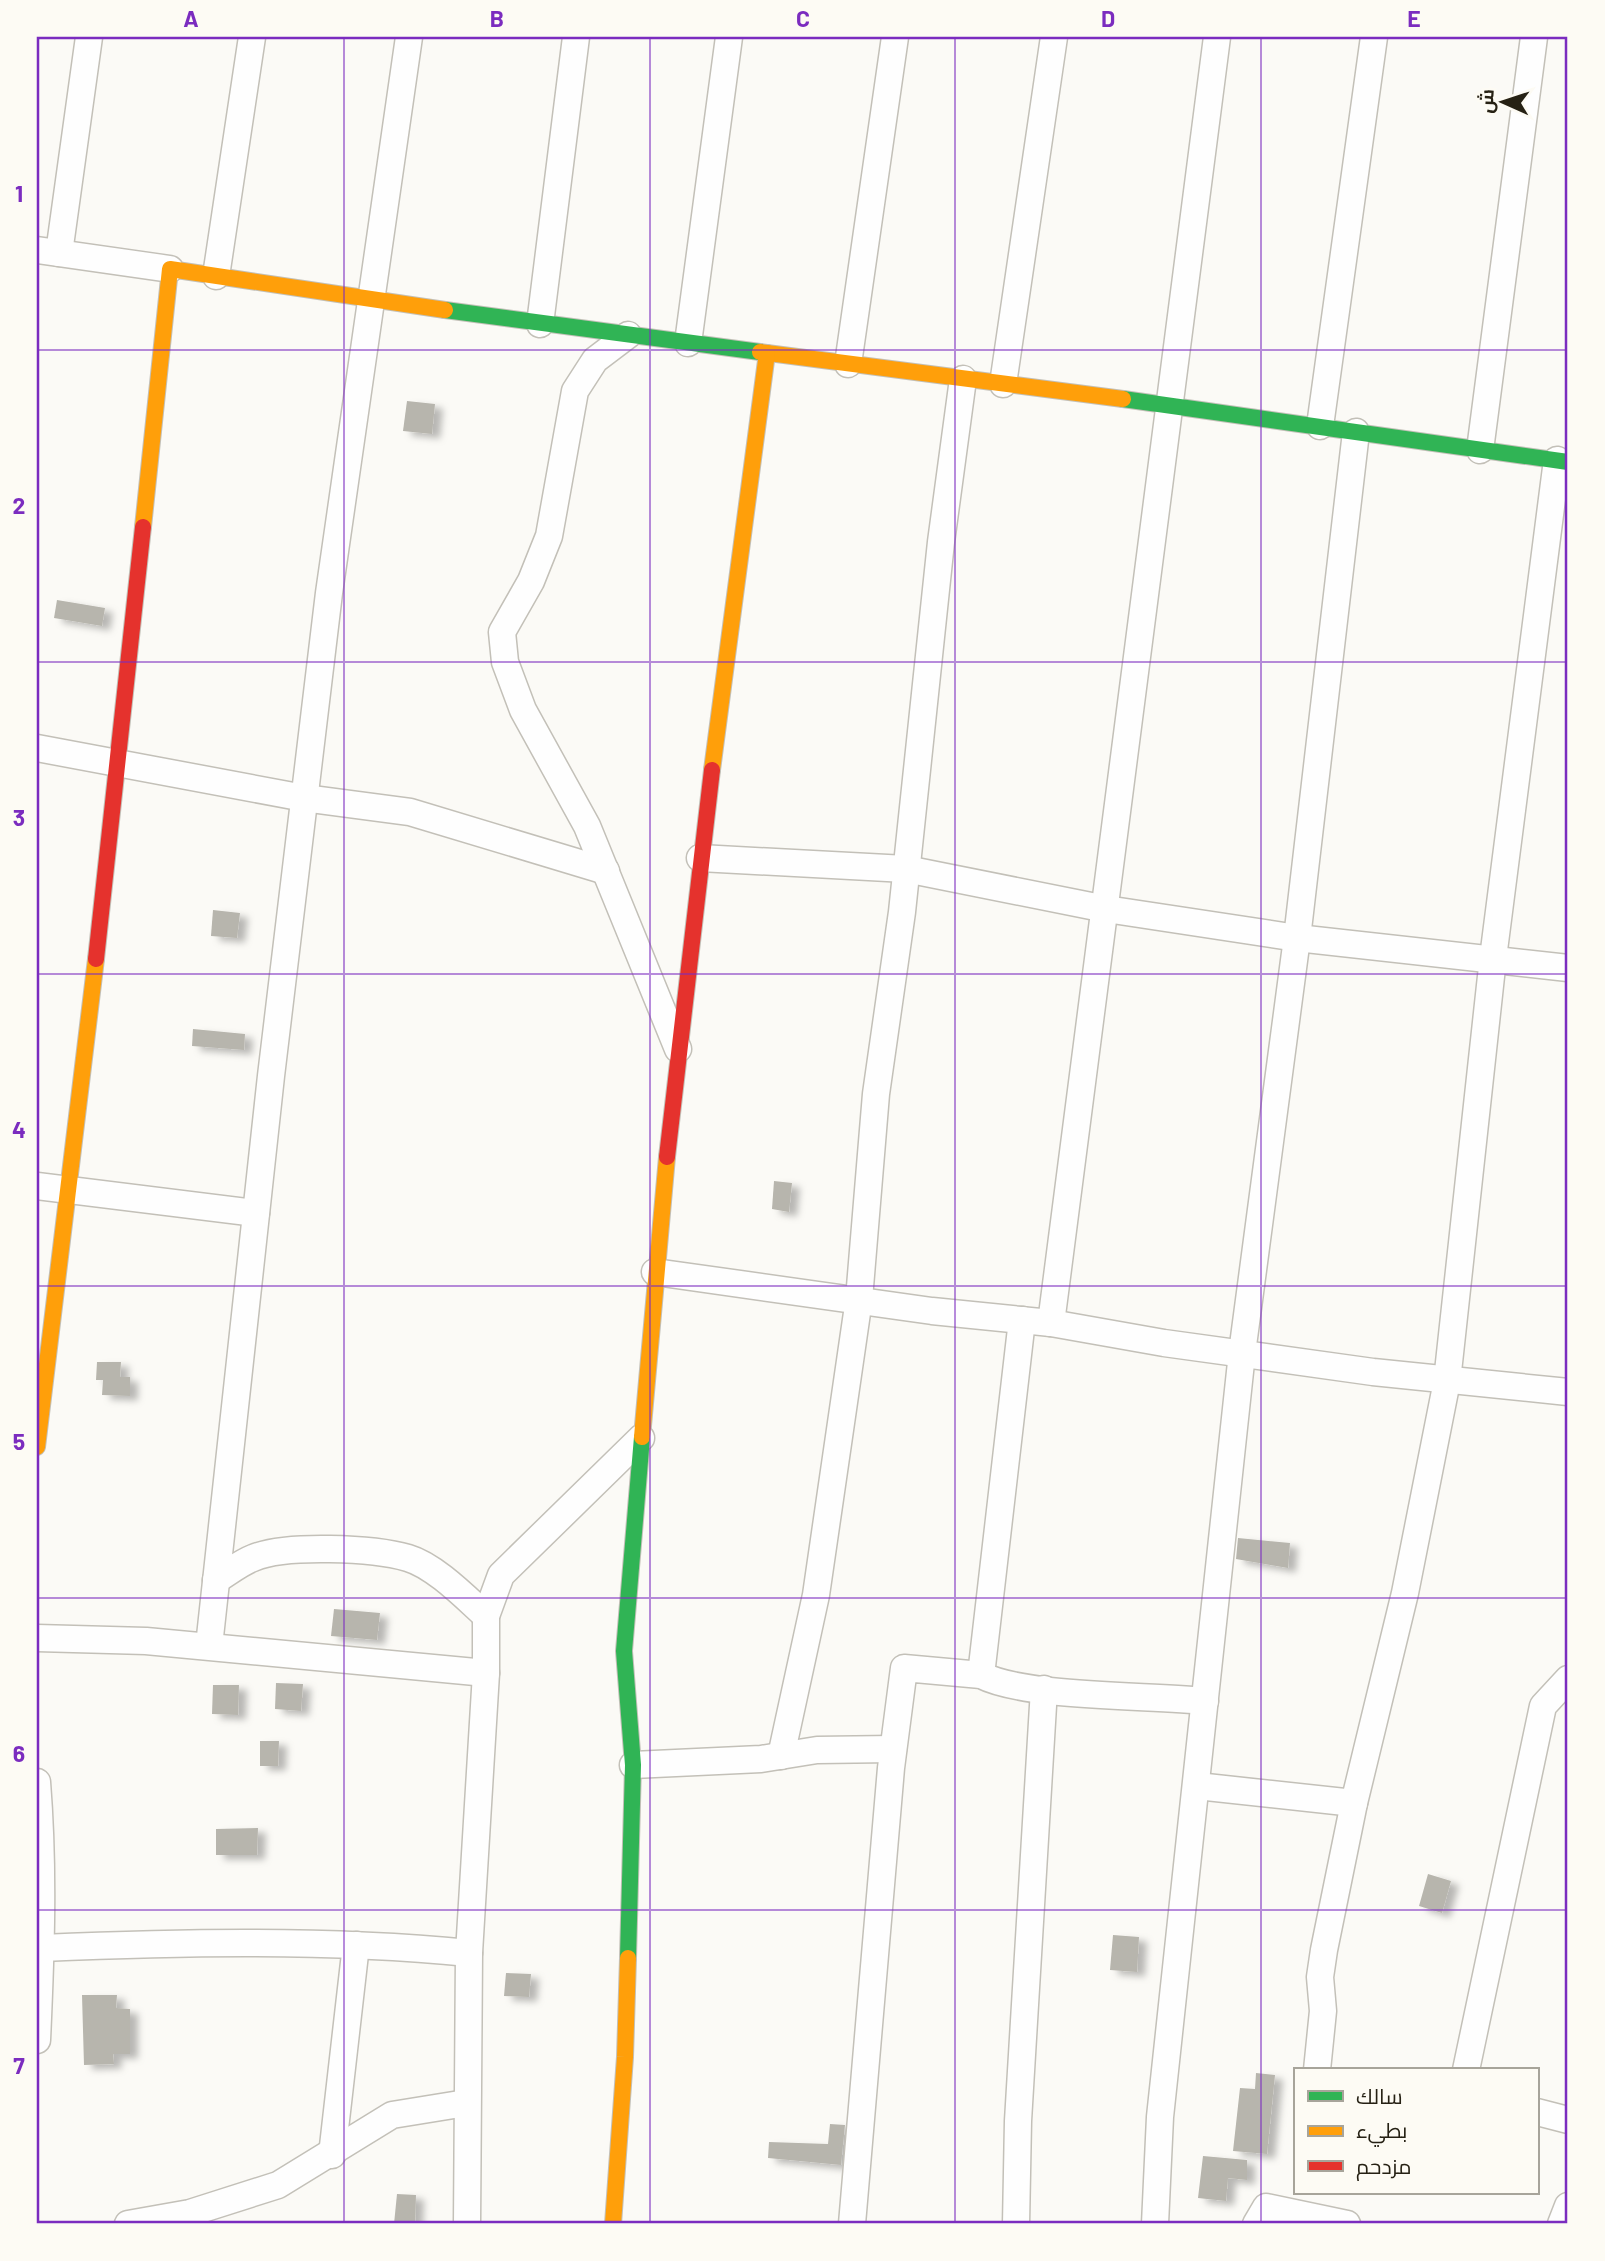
<svg xmlns="http://www.w3.org/2000/svg" width="1605" height="2261" font-family="Barlow,Cairo,sans-serif">
  <defs>
    <filter id="shadow"><feDropShadow dx="8" dy="4.5" stdDeviation="3.5" flood-color="#0004"/></filter>
  </defs>
  <rect width="100%" height="100%" fill="#fbfaf6"/>
  <g fill="#b7b5ad" filter="url(#shadow)">
    <path d="M407 401 435 404 432 434 403 431Z"/>
    <path d="M57 600 105 608 102 626 54 618Z"/>
    <path d="M213 910 240 913 237 938 211 936Z"/>
    <path d="M193 1029 245 1034 244 1050 192 1046Z"/>
    <path d="M774 1181 792 1183 789 1212 772 1209Z"/>
    <path d="M97 1362H121L120 1377H130V1396L102 1395 103 1380H96Z"/>
    <path d="M1238 1538 1290 1543 1288 1568 1236 1559Z"/>
    <path d="M334 1609 380 1613 377 1640 331 1636Z"/>
    <path d="M276 1683 303 1684 301 1711 275 1709Z"/>
    <path d="M213 1685H239L238 1715 212 1714Z"/>
    <path d="M260 1741H279L278 1766H260Z"/>
    <path d="M258 1828 257 1855H216V1829Z"/>
    <path d="M1428 1874 1451 1881 1442 1913 1419 1906Z"/>
    <path d="M1113 1935 1139 1937 1137 1972 1110 1970Z"/>
    <path d="M506 1973 531 1974 529 1997 504 1996Z"/>
    <path d="M82 1995H117L116 2008 130 2009V2054H113L114 2064 84 2065Z"/>
    <path d="M1256 2073 1275 2075 1267 2154 1233 2151 1240 2088 1255 2089Z"/>
    <path d="M830 2124 845 2125 841 2165 768 2158 769 2142 828 2144Z"/>
    <path d="M1203 2156 1247 2160V2180L1228 2178 1226 2201 1198 2198Z"/>
    <path d="M397 2194 416 2195 415 2224H394Z"/>
  </g>
  <g fill="none" stroke-linecap="round" stroke-linejoin="round">
    <defs>
      <g id="street">
        <path d="M37 250 170 269"/>
        <path d="M59 253 89 37"/>
        <path d="M216 276 252 37"/>
        <path d="M540 324 576 37"/>
        <path d="M628 335 595 360 575 391 549 536 531 581 502 632 505 662 523 710 587 826 678 1049"/>
        <path d="M688 343 729 37"/>
        <path d="M848 364 895 37"/>
        <path d="M1003 384 1054 37"/>
        <path d="M1320 426 1374 37"/>
        <path d="M1480 450 1534 37"/>
        <path d="M37 748 304 798 410 812 606 871"/>
        <path d="M700 858 906 869 1106 909 1297 938 1568 968"/>
        <path d="M37 1186 256 1213"/>
        <path d="M655 1272 932 1311 1051 1323 1164 1343 1373 1372 1568 1392"/>
        <path d="M1051 1323 1217 37"/>
        <path d="M216 1580C228 1573 240 1563 253 1558 285 1544 374 1548 408 1558 435 1566 466 1598 486 1616"/>
        <path d="M37 1638 146 1641 486 1673"/>
        <path d="M209 1646 271 1076 329 593 409 37"/>
        <path d="M981 1675 1022 1320"/>
        <path d="M781 1756 816 1595 859 1299 876 1094 902 912 941 542 963 379"/>
        <path d="M633 1765 761 1759 817 1750 893 1749"/>
        <path d="M37 1782C44 1868 41 1954 37 2040"/>
        <path d="M1197 1786 1354 1803"/>
        <path d="M42 1948C184 1942 327 1939 469 1953"/>
        <path d="M1317 2070 1323 2011 1320 1977 1324 1950 1354 1803 1405 1593 1447 1381 1493 958 1557 460"/>
        <path d="M1466 2070 1543 1706 1568 1679"/>
        <path d="M1537 2112 1568 2120"/>
        <path d="M332 2155 356 1945"/>
        <path d="M128 2224 190 2213 278 2185 392 2115 466 2103"/>
        <path d="M467 2224 469 1953 486 1673V1616L501 1575 641 1438"/>
        <path d="M852 2224 891 1768 904 1668 981 1675C1026 1698 1149 1695 1205 1701"/>
        <path d="M1016 2224 1018 2121 1044 1689"/>
        <path d="M1155 2224 1160 2117 1242 1353 1297 938 1356 432"/>
        <path d="M1256 2224 1266 2207 1347 2224"/>
        <path d="M1561 2224 1568 2206"/>
      </g>
      <g id="fast">
        <path d="M445 310 760 352"/>
        <path d="M1123 399 1568 462"/>
        <path d="M628 1958 633 1765 624 1651 642 1437"/>
      </g>
      <g id="slow">
        <path d="M760 352 1123 399"/>
        <path d="M143 527 170 269 445 310"/>
        <path d="M712 770 767 353"/>
        <path d="M642 1437 667 1157"/>
        <path d="M37 1447 96 959"/>
        <path d="M613 2224 625 2057 628 1958"/>
      </g>
      <g id="jam">
        <path d="M96 959 143 527"/>
        <path d="M667 1157 712 770"/>
      </g>
    </defs>
    <use href="#street" stroke="#c3c0b8" stroke-width="29"/>
    <use href="#fast" stroke="#c3c0b8" stroke-width="18"/>
    <use href="#slow" stroke="#c3c0b8" stroke-width="18"/>
    <use href="#jam" stroke="#c3c0b8" stroke-width="18"/>
    <use href="#street" stroke="#fefefe" stroke-width="26"/>
    <use href="#fast" stroke="#30b455" stroke-width="16"/>
    <use href="#slow" stroke="#ff9f0a" stroke-width="16"/>
    <use href="#jam" stroke="#e5322d" stroke-width="16"/>
  </g>
  <path fill="none" stroke="#7b2cbf" stroke-width="2" stroke-opacity="0.55" d="M344 37V2224M650 37V2224M955 37V2224M1261 37V2224M37 350H1568M37 662H1568M37 974H1568M37 1286H1568M37 1598H1568M37 1910H1568"/>
  <rect width="1605" height="2261" fill="none" stroke="#fdfbf4" stroke-width="77"/>
  <rect x="1294" y="2068" width="245" height="126" fill="#fdfbf4" stroke="#a7a49a" stroke-width="2"/>
  <rect x="1308" y="2091" width="35" height="10" fill="#30b455" stroke="#a7a49a" stroke-width="2"/>
  <text x="1356" y="2104" font-size="21" fill="#262114">سالك</text>
  <rect x="1308" y="2126" width="35" height="10" fill="#ff9f0a" stroke="#a7a49a" stroke-width="2"/>
  <text x="1356" y="2138" font-size="21" fill="#262114">بطيء</text>
  <rect x="1308" y="2161" width="35" height="10" fill="#e5322d" stroke="#a7a49a" stroke-width="2"/>
  <text x="1356" y="2174" font-size="21" fill="#262114">مزدحم</text>
  <g transform="translate(1503 102) rotate(273)" stroke="#fdfbf4" stroke-width="5" paint-order="stroke">
  <path d="M0-5L12 26L0 18L-12 26Z" fill="#262114"/>
  <text y="-10" font-size="19" font-weight="bold" text-anchor="middle" fill="#262114">ش</text>
  </g>
  <rect x="38" y="38" width="1528" height="2184" fill="none" stroke="#7b2cbf" stroke-width="2.5"/>
  <g font-size="23" text-anchor="middle" font-weight="bold" fill="#7b2cbf">
    <text x="191" y="27">A</text>
    <text x="497" y="27">B</text>
    <text x="803" y="27">C</text>
    <text x="1108" y="27">D</text>
    <text x="1414" y="27">E</text>
    <text x="19" y="202">1</text>
    <text x="19" y="514">2</text>
    <text x="19" y="826">3</text>
    <text x="19" y="1138">4</text>
    <text x="19" y="1450">5</text>
    <text x="19" y="1762">6</text>
    <text x="19" y="2074">7</text>
  </g>
</svg>
